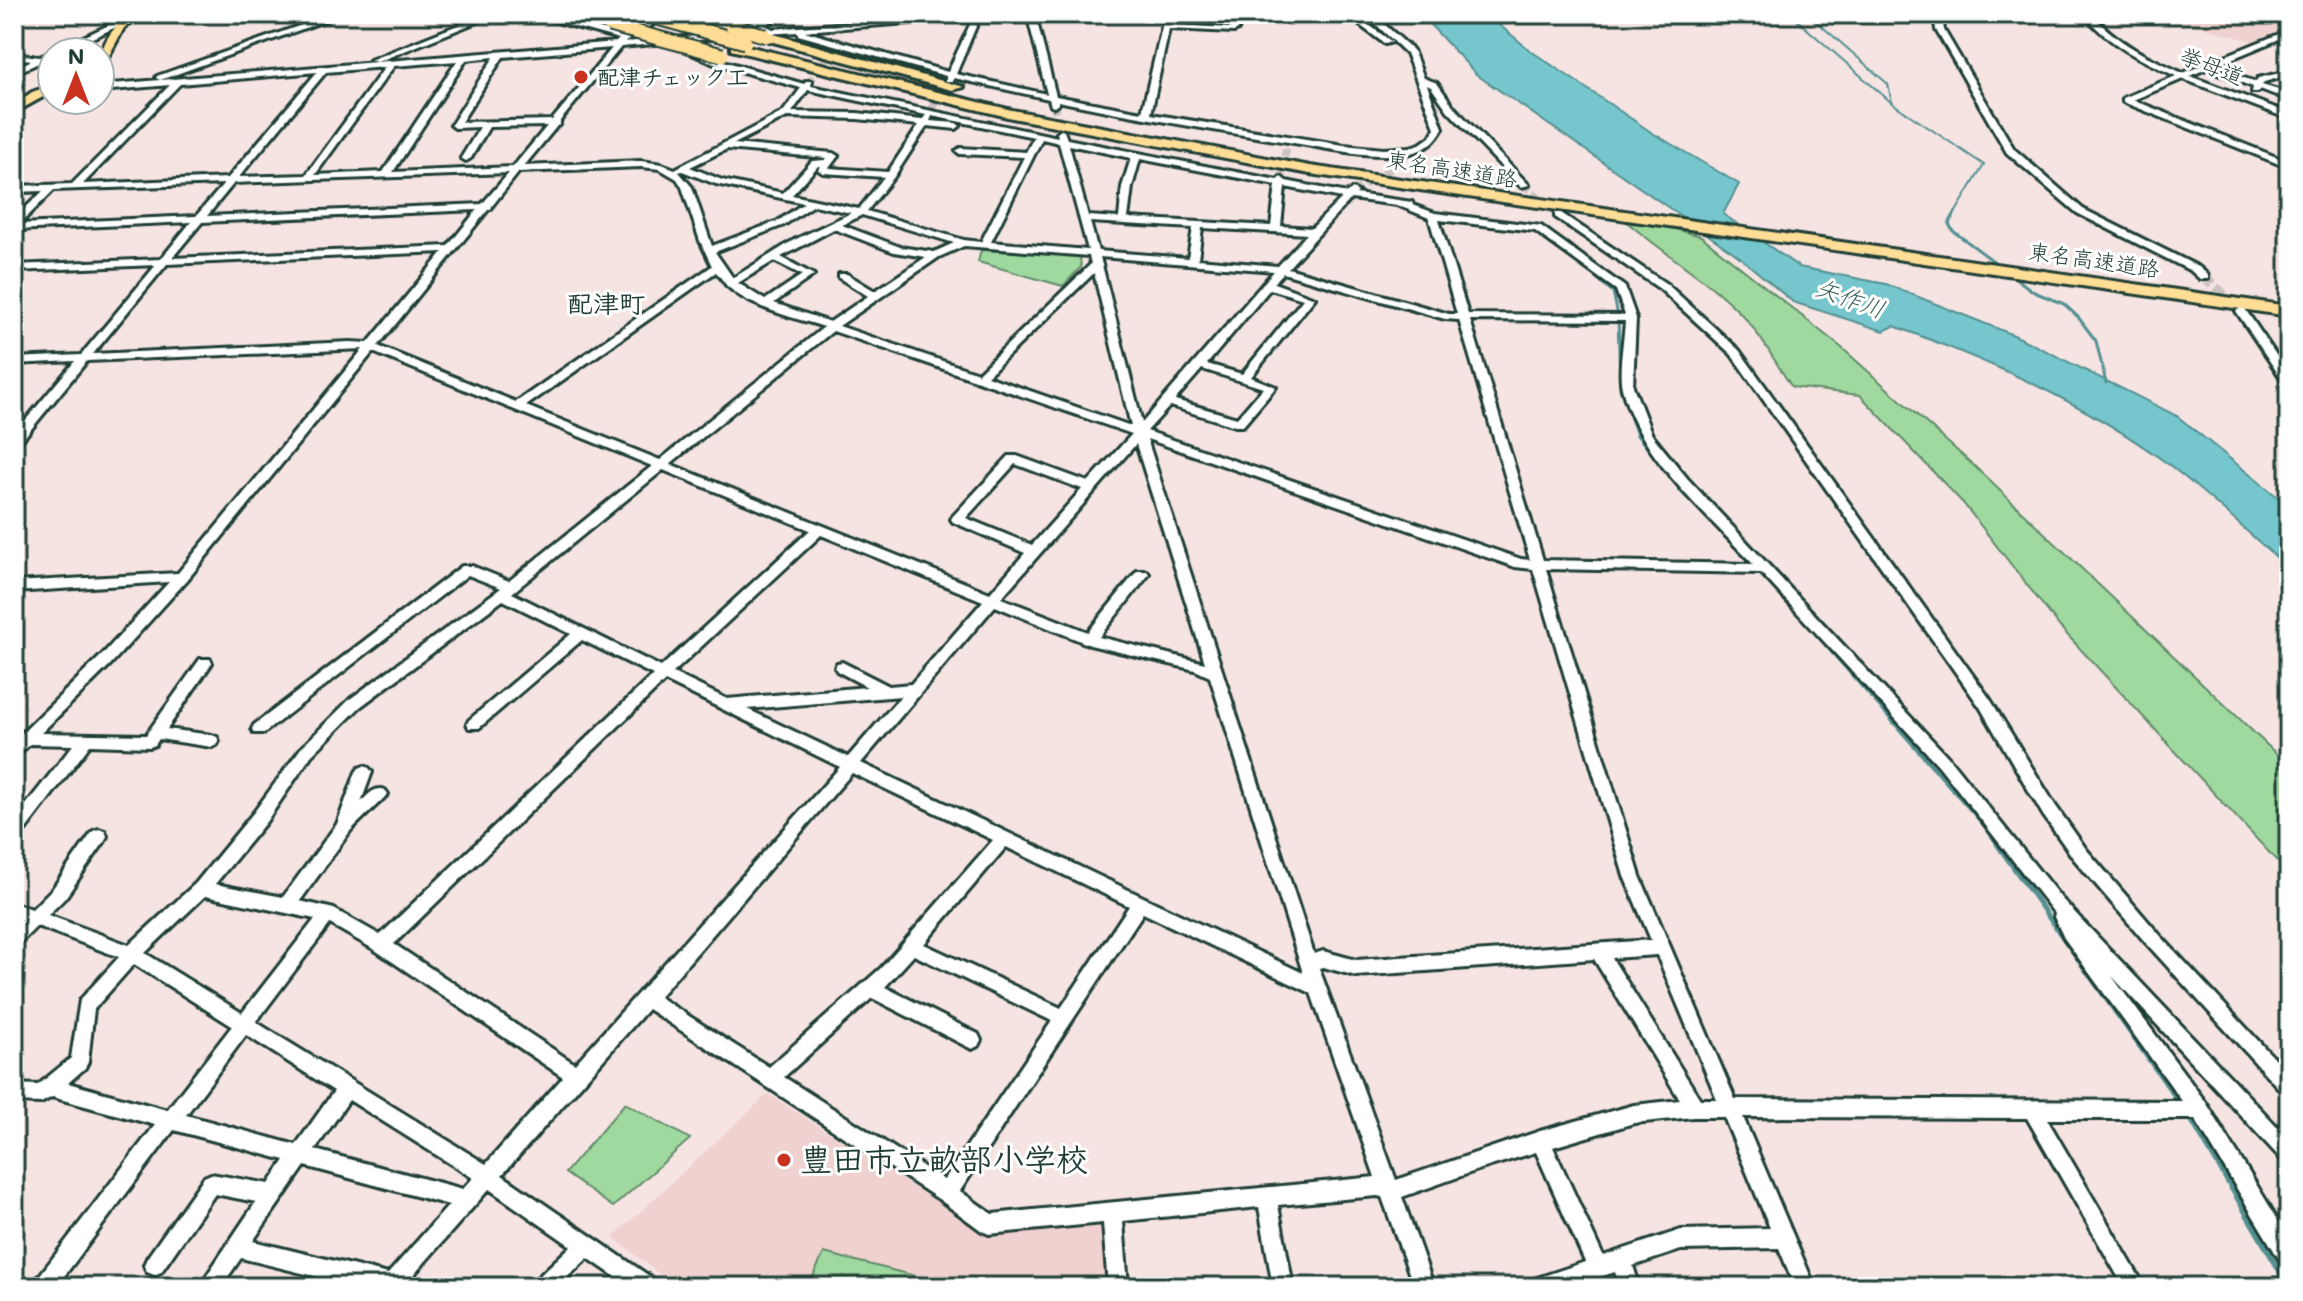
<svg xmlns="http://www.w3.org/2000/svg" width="2303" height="1301" font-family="Mali,'Klee One',sans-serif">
  <rect width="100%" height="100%" fill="#f6e4e3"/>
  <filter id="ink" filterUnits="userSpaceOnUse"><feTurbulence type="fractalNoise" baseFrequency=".0125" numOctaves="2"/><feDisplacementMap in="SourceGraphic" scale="16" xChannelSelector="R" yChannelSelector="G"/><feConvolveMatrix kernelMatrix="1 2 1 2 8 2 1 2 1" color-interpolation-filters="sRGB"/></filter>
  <g filter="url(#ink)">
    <g fill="#efd1d0">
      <path d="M2155 14H2289V26L2255 42Z"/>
      <path d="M768 1094 986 1233 1103 1225 1106 1287H675L613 1237Z"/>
    </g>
    <g fill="#a0d99f" stroke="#608b6a" stroke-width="2">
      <path d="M1628 223 1660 225 1701 236 1842 348 1972 464 2289 766V874L2060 627 1963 503 1860 395 1792 387C1776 364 1762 336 1743 316 1709 280 1666 255 1628 223Z"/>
      <path d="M981 250 1080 256 1081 267 1063 286 978 262Z"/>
      <path d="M625 1103 690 1139 613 1207 565 1173Z"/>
      <path d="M824 1253 959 1287H808Z"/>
    </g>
    <path fill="#76c7cd" stroke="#539090" stroke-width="2" d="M1420 14H1486L1531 51 1651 132 1739 184 1723 214 1799 267 1886 284 2016 336 2177 416 2289 506V568C2249 534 2210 496 2168 464 2084 402 1991 362 1894 326L1884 331 1793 302 1737 255 1477 75Z"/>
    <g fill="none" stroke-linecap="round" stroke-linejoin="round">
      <g stroke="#539090" stroke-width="2">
        <path d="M1790 14 1892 103 1984 165 1954 215"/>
        <path d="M1808 14 1888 84 1892 103"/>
      </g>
      <g stroke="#539090" stroke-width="3">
        <path d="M1955 213 1949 224 1953 231 2000 266"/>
        <path d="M1577 261 1613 292 1618 316 1620 389 1637 435 1681 491"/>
        <path d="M2010 274 2034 292 2064 304 2078 317 2096 341 2106 383"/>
      </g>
      <g stroke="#539090" stroke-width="4">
        <path d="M1679 489 1755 567"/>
        <path d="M1796 611 1984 825 1999 846"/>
      </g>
      <g stroke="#539090" stroke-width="5">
        <path d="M1997 844 2181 1105"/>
        <path d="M2189 1116 2289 1287"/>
      </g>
      <g stroke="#cbc3c0" stroke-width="8" stroke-dasharray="8 4" stroke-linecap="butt">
        <path d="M809 83 833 49"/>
        <path d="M1054 104 1061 133"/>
        <path d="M932 109 949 79"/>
        <path d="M1281 180 1287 143"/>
        <path d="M1524 185 1558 215"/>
        <path d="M1353 192 1399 163"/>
      </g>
      <path stroke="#cbc3c0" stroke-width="11" stroke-dasharray="11 5" stroke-linecap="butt" d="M2204 277 2238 308"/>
      <defs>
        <g id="minor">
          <path d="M333 14H344L160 80 616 42 619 39 528 14H541L623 35 660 14H670L625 42 721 34 725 36 721 38 621 47 560 121V125L557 126 524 166 641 161 662 164 675 169 783 112 801 88 714 64 692 54 691 52 695 50 720 60 804 84 806 81H812L811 86 1058 137 1057 133 1061 130 1064 131 1067 139 1277 180 1281 177 1286 181 1347 193 1353 189 1358 192 1356 194 1412 202 1413 205 1435 213 1541 226 1625 287 1636 318 1633 386 1652 435 1687 478 1949 758 2061 898 2289 1139V1163L2282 1160 2111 975 2207 1104 2289 1238V1267L2282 1264 2195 1119H2047L2145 1287H2124L2027 1118 1743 1117 1815 1287H1795L1779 1248 1681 1250 1633 1266 1640 1287H1620L1615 1272 1569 1287H1528L1531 1280 1585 1262 1536 1152 1478 1170 1402 1197 1434 1287H1414L1382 1197 1377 1196 1278 1205 1293 1287H1273L1259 1207 1123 1221 1128 1287H1108L1103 1223 989 1234 982 1231 940 1200 648 1009 502 1175 655 1280 658 1287H630L588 1258 557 1287H532L535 1280 571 1246 489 1189 403 1287H359L241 1258 221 1287H199L256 1202 215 1194 161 1272 154 1275 147 1272 144 1265 147 1258 204 1177 211 1174 269 1184 285 1160 174 1130 56 1287H33L36 1280 155 1125 52 1097 41 1103 14 1102V1084L38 1085 71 1058 80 1000 119 957 37 926 20 943 14 946V927L21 920 14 917V903L32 909 53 888 93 831 99 829 105 831 107 836 105 841 65 898 48 915 129 945 196 883 254 812 301 748 350 699 501 588 468 575 264 733H254L252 729 254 725 462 566H472L509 581 652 466 373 352 187 580 111 664 41 733 146 735 200 659H210L212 663 167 729 212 735 217 737 219 741 217 745 212 747 159 739 155 745 150 747 90 745 20 837 14 839V820L73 745 30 744 19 754 14 756V741L101 656 169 582 14 592V582L178 573 363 349 87 361 18 445 14 446V434L75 361 14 364V358L81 355 156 265 14 271V265L161 259 191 222 14 230V219L43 191 14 192V186L72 184 170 85 100 91V85L160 80 156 78 157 76ZM612 48 552 120 461 122 503 57ZM494 57 451 125 455 128 480 127 461 158 466 161 471 158 489 127 547 126 513 167 393 172 466 60ZM457 61 383 172 315 175 394 66ZM385 67 306 175 239 177 326 72ZM317 72 228 178 83 184 180 84ZM808 90 926 115 922 120 857 113 792 112ZM932 116 1034 137 1026 152 960 148 956 151 960 154 1024 157 981 242 964 240 867 211 894 177 927 126 956 129 960 126 956 123 930 121ZM787 117 857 119 919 125 888 172 829 168 838 156 833 153 734 144ZM1042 139 1059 143 1088 250 991 242ZM1069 145 1131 158 1122 187 1119 218 1088 216ZM727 149 827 158 825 160 812 161 783 193 722 180 690 167ZM1140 159 1276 185 1271 226 1128 218 1132 187ZM818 166H821L818 170 823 173 884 177 859 209 792 195ZM641 167 660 169 677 179 682 187 700 241 712 266 516 402 378 346 488 210 491 209 492 206 519 172ZM682 171 716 184 804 203 778 221 712 246 692 187 679 172ZM509 173 482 204 207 216 234 183ZM224 184 196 216 20 224 54 190ZM1285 187 1342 198 1312 228 1281 226ZM1351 199 1397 205 1429 218 1457 314H1449L1288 268ZM814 205 851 213 794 240 733 278 715 252 784 225ZM477 210 448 246 172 258 202 222ZM862 215 954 243 934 252 900 247 842 225ZM1439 220 1535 231 1616 290 1625 315 1468 314ZM1090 222 1193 228 1188 258 1098 251ZM1202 228 1307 234 1278 266 1198 259ZM834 229 894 252 926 257 875 291 847 274H839V278L868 296 830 322 774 303 814 275 781 257ZM964 246 1089 256 1091 264 978 373 839 326 939 257ZM443 252 368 343 350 342 93 354 167 264ZM1100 257 1274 271 1142 423ZM774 261 802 275 765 300 738 283ZM716 272C720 276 725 284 727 286 752 309 793 317 824 327L660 460 526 406ZM1094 273 1131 426 987 376ZM1283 273 1445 319 1459 320 1530 560 1521 559 1147 431 1170 406 1235 426H1243L1276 387 1251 377 1315 298 1274 283ZM1270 289 1303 299 1242 374 1207 364ZM1470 320 1625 321C1624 340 1618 371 1622 388 1639 457 1706 514 1753 564L1543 560ZM833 331 1132 434 1088 482 1017 456H1009L953 516 951 519 953 522 1025 553 990 593 670 464ZM1202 369 1263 388 1237 418 1175 400ZM1147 439 1515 567 1533 569 1624 876 1651 940 1356 960 1323 951 1314 954ZM1136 444 1205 663 1099 637 1147 577 1149 574 1147 571H1137L1088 632 1001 598ZM1015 464 1082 489 1032 545 966 518ZM663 470 810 530 661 667 512 593ZM821 535 983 601 911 684 889 686 842 662 837 663 835 667 837 671 867 687 727 699 673 673ZM1546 569 1761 573 1939 766 2055 914 2054 917 2064 938 2182 1101 1735 1099 1640 876ZM503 600 571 634 469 720 467 724 469 728H479L582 640 653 675 380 935 334 909 300 901 351 830 388 794 385 790C375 786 368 795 361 802L372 772 369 768 364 766 359 768 356 772 337 824 283 897 215 884 266 822 311 756 360 707ZM995 606 1090 645 1195 670 1210 677 1303 973 861 763ZM665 681 840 767 575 1064 394 944ZM901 696 848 757 747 709ZM852 773 993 840 881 968 769 1067 659 997ZM1006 847 1129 906 1061 1008 924 944ZM205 896 315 919 242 1013 145 953ZM1143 913 1311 993 1375 1177 992 1214 960 1191ZM330 924 375 950 563 1077 486 1164 256 1022ZM914 955 1052 1021 944 1180 784 1077 872 998 966 1046 972 1049 978 1046 981 1040 978 1034 885 987ZM1657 955 1717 1099H1700L1612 958ZM1594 959 1680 1100 1634 1105 1540 1131 1396 1180 1319 968 1323 967 1356 976ZM134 964 232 1026 167 1110 68 1083 85 1068 88 1062 94 1009ZM246 1035 334 1091 296 1145 186 1115ZM349 1100 473 1178 463 1189 315 1150ZM1693 1117H1724L1770 1228 1681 1230 1603 1256 1553 1147 1634 1123ZM305 1166 449 1205 388 1274 253 1241Z"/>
          <path d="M486 14H497L377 62 370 60Z"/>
          <path d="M735 14H745L759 22 775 14H785L765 25 773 29 961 14H994L980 17 956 74 1047 94 1027 14H1035L1056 96 1142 112 1165 14H1173L1170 25 1231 28 1234 14H1242L1238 30 1234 32 1169 29 1151 114 1344 145 1383 149 1410 147 1420 144 1430 137 1435 128 1406 53 1365 14H1373L1413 50 1424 78 1437 83 1454 107 1529 185 1521 187 1448 111 1431 87 1427 85 1443 128C1436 142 1427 149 1411 153 1371 160 1327 148 1288 142 1211 130 1134 117 1058 101V104L1054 107 1051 106 1049 99 954 78 952 81H946V76L798 35V32L751 35V31L763 30ZM973 18 948 72 804 31Z"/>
          <path d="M1345 14H1354L1392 42 1385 44Z"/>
          <path d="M1943 14H1952L1943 23 1944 30 2014 149 2083 209 2199 267 2208 275V279H2200L2191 271 2077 213 2007 153 1936 30 1935 22Z"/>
          <path d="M2084 14H2092C2116 43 2149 58 2183 73L2289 30V35L2212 67 2256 82 2258 78 2289 71V75L2264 82 2262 85 2282 91 2289 89V95L2281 97 2260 89 2258 92H2252L2253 87 2206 69 2190 76 2289 113V119L2183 79 2133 100 2289 162V168L2123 102V98L2176 76C2141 60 2108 45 2084 14Z"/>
          <path d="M122 19 129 21 62 52H52V57L14 74V69L32 60 14 58V54L40 57Z"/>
          <path d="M1555 213H1561L1668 285 1739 350 1990 699 2055 805 2086 849 2158 933 2289 1074V1096L2283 1093 2146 943 2074 859 2043 815 1980 707 1731 354 1660 289 1555 217Z"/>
          <path d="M2241 308 2245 309 2289 374V385L2285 384 2236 311Z"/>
        </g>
        <g id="major">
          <path d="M131 14H142L124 28 105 63 100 66C100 44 113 26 131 14Z"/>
          <path d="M52 85V92L14 113V105L32 92Z"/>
        </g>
        <g id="highway">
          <path d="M563 14H583L615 25 609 29Z"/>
          <path d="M614 14H633L636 17 630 21Z"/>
          <path d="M692 14H708L711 17 705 21Z"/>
          <path d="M762 33H770L964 87 952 90 762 39Z"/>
          <path d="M735 43 1012 110 1310 166 2289 306V316L1310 174 1012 118 731 50V44Z"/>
        </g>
      </defs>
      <use href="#minor" stroke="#1f3d34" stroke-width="6"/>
      <use href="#major" stroke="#1f3d34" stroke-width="6"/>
      <use href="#highway" stroke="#1f3d34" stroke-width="6"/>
      <use href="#minor" fill="#fff" fill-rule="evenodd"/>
      <use href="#major" fill="#fedd96" fill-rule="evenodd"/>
      <use href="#highway" fill="#fedd96" fill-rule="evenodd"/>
      <defs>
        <g id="highway-bridge">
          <path d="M643 14 745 42"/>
          <path d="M609 25 722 55"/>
          <path d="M731 25 766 36"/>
        </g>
      </defs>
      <use href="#highway-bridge" stroke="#1f3d34" stroke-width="17" stroke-linecap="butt"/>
      <use href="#highway-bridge" stroke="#fedd96" stroke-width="13"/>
    </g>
  </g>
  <g fill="#c8321e" stroke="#fff" stroke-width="3">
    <circle cx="581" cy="77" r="8"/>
    <circle cx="784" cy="1160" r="8"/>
  </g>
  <g text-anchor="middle" stroke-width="6" stroke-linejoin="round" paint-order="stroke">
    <g font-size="22" fill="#1f3d34" stroke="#fff">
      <text transform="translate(2212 66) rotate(21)" y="8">挙母道</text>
      <text transform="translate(1452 169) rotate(9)" y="8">東名高速道路</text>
      <text transform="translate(2094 260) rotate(8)" y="8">東名高速道路</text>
    </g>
    <g font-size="22" font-weight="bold" fill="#1f3d34" stroke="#fff" text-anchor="start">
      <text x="597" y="85">配津チェック工</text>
    </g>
    <g font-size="24" font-style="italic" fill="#35605a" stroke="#fff">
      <text transform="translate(1850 299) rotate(20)" y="8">矢作川</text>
    </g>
    <g font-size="26" font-weight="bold" fill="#1f3d34" stroke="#fff">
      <text x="606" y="313">配津町</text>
    </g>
    <g font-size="32" font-weight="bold" fill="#1f3d34" stroke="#fff" text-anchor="start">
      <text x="800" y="1171">豊田市立畝部小学校</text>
    </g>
  </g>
  <rect width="2303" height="1301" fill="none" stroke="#fff" stroke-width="48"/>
  <rect x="24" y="24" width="2255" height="1253" fill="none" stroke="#1f3d34" stroke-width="3" filter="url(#ink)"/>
  <g transform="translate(76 76)"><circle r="38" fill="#ffffff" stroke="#a5b1ae" stroke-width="2"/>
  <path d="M0-6L14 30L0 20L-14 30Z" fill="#c8321e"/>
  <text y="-12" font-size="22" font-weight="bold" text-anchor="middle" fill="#1f3d34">N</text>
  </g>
</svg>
